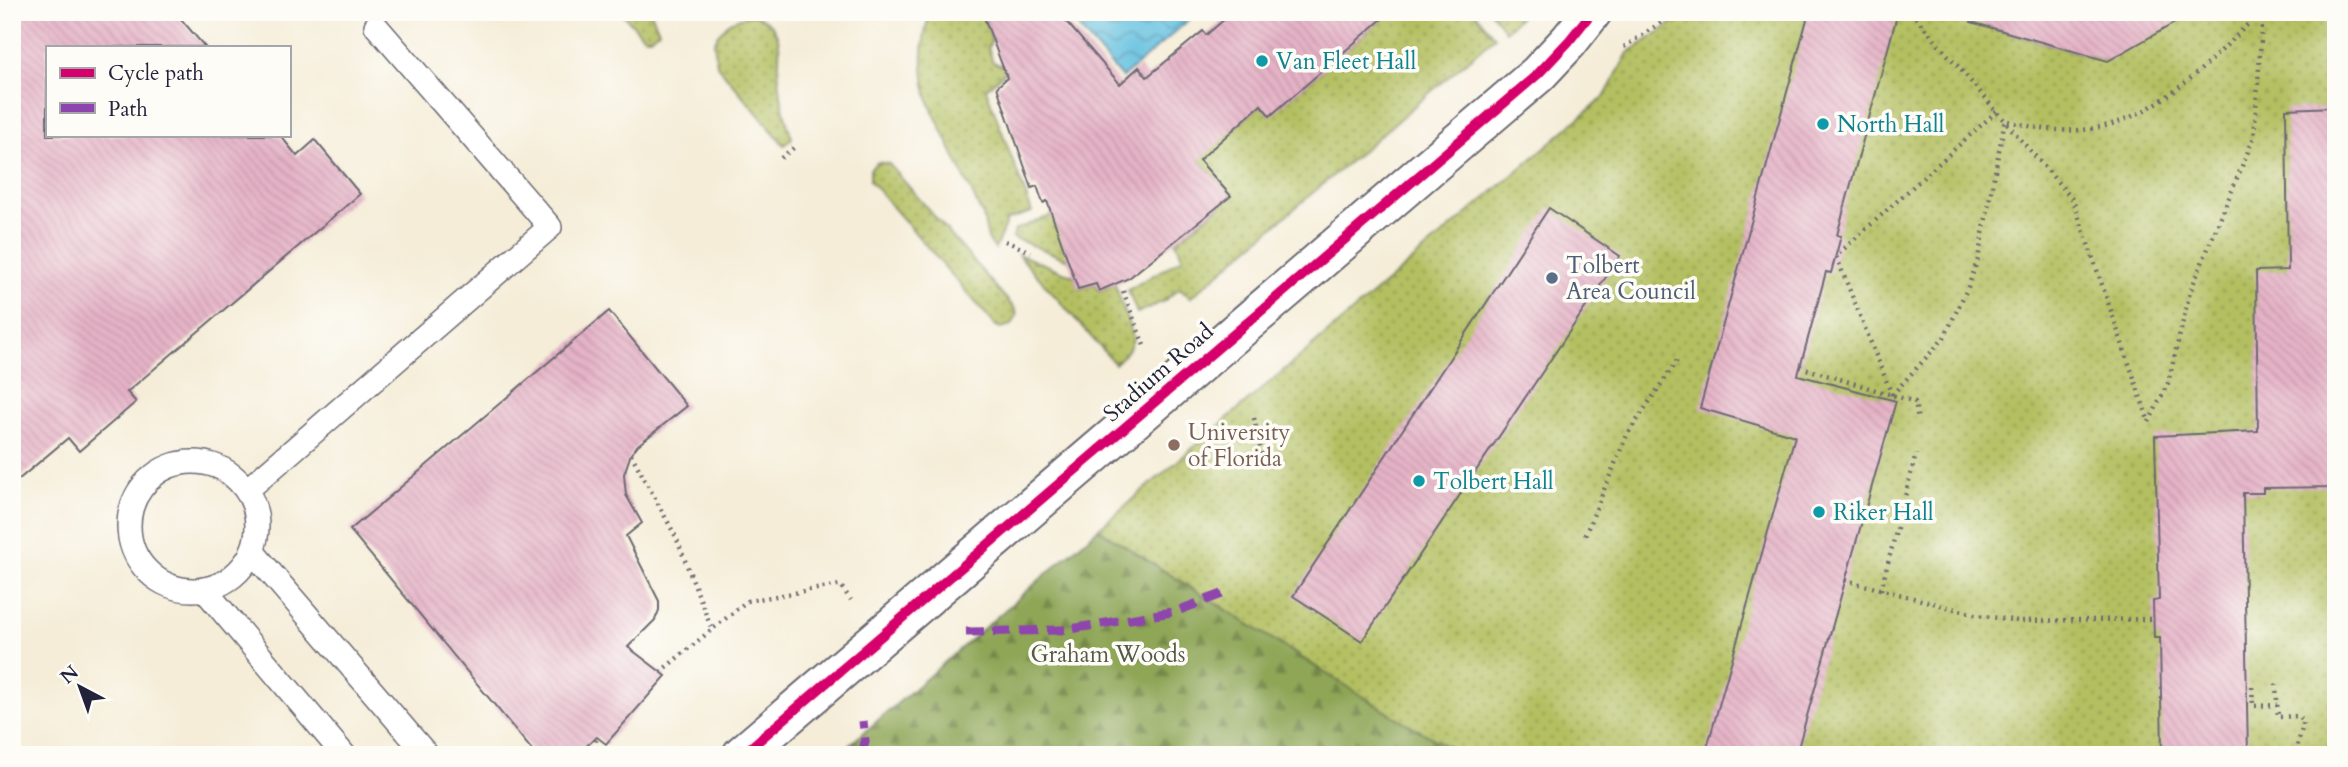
<svg xmlns="http://www.w3.org/2000/svg" width="2348" height="767" font-family="Cardo,serif">
  <defs>
    <pattern id="grass-dots" width="8" height="8" patternUnits="userSpaceOnUse" patternTransform="scale(1.75)"><rect width="8" height="8" fill="#b3bf60"/><path d="M2 2h.1M6 6h.1" fill="none" stroke="#919b50" stroke-width="1.8" stroke-linecap="round"/></pattern>
    <pattern id="forest-firs" width="22" height="20" patternUnits="userSpaceOnUse" patternTransform="scale(1.75)"><rect width="22" height="20" fill="#8ea656"/><path d="M5 1l3.5 6h-7zM16 11l3.5 6h-7z" fill="#748748"/></pattern>
    <pattern id="water-waves" width="16" height="10" patternUnits="userSpaceOnUse" patternTransform="scale(1.75)"><rect width="16" height="10" fill="#61bfdf"/><path d="M0 5q4-4 8 0t8 0" fill="none" stroke="#509bb6"/></pattern>
    <pattern id="building-back-hatch" width="6" height="6" patternUnits="userSpaceOnUse" patternTransform="scale(1.75)"><rect width="6" height="6" fill="#e5b2c6"/><path d="M-1 5l2 2M0 0l6 6M5-1l2 2" fill="none" stroke="#c499ab"/></pattern>
  </defs>
  <rect width="100%" height="100%" fill="#fdfcf7"/>
  <filter id="ink" filterUnits="userSpaceOnUse"><feTurbulence type="fractalNoise" baseFrequency=".0143" numOctaves="2"/><feDisplacementMap in="SourceGraphic" scale="14" xChannelSelector="R" yChannelSelector="G"/><feConvolveMatrix kernelMatrix="1 2 1 2 8 2 1 2 1" color-interpolation-filters="sRGB"/></filter>
  <filter id="wash" filterUnits="userSpaceOnUse"><feTurbulence type="fractalNoise" baseFrequency=".00686" numOctaves="4" result="noise"/><feDisplacementMap in="SourceGraphic" scale="28" xChannelSelector="R" yChannelSelector="G"/><feGaussianBlur stdDeviation="1.57" result="paint"/><feColorMatrix in="noise" values="0 0 0 0 0 0 0 0 0 0 0 0 0 0 0 0 0 1.4 0 .05"/><feComposite in="paint" operator="in"/></filter>
  <g filter="url(#wash)">
    <rect width="100%" height="100%" fill="#f5edd8"/>
    <g fill="url(#grass-dots)" stroke="#6a704e" stroke-width="2">
      <path d="M621 12H651L659 31 650 37H644Z"/>
      <path d="M930 12H982L992 40 988 47 993 62 1002 66 1012 65 986 89 1032 212 1007 220 995 249 988 239 983 216 930 105C920 73 920 44 930 12Z"/>
      <path d="M1390 12H1474L1495 37 1190 298 1180 288 1164 301 1137 313 1128 290 1183 258 1176 242 1231 197 1169 126 1232 130 1261 105 1270 115Z"/>
      <path d="M1491 12H1525L1505 31Z"/>
      <path d="M1689 12H1990L1988 27 2108 61 2155 12H2336V755H1462L1392 715 1098 529 1605 96 1628 53Z"/>
      <path d="M748 15C760 16 769 20 775 31 783 43 777 65 779 79 781 99 785 119 792 138L784 145 717 65 714 43 718 35 729 22Z"/>
      <path d="M878 162 889 164 1015 309 1017 315 1012 325 1001 328 996 326 870 181V169Z"/>
      <path d="M1057 213 1069 260 1013 238 1015 230Z"/>
      <path d="M1018 254 1074 276 1079 289 1096 284 1099 291 1115 284 1133 337C1132 349 1123 356 1115 364Z"/>
    </g>
    <path fill="url(#forest-firs)" stroke="#586448" stroke-width="2" d="M1098 529 1392 715 1462 755H838Z"/>
    <path fill="url(#water-waves)" stroke="#42708d" stroke-width="2" d="M1080 12H1198L1122 78 1072 20Z"/>
    <g id="blocks">
      <g fill="url(#building-back-hatch)">
        <path d="M12 12H175L205 47H47V135H280L297 156 315 140 360 194 127 392 136 402 79 451 68 438 12 485Z"/>
        <path d="M982 12H1058L1120 84 1139 67 1147 77 1203 31 1206 35 1233 12H1390L1270 116 1261 105 1199 160 1231 196 1129 278 1099 291 1096 284 1078 289 1047 201 1043 203 1037 186 1032 188 997 87 1007 78Z"/>
        <path d="M1809 12H1898L1837 235 1841 236 1831 273 1826 272 1798 375 1896 401 1796 755H1705L1795 436 1700 408Z"/>
        <path d="M1972 12H2194L2108 61 1971 22Z"/>
        <path d="M2336 107V487L2263 488V493H2243L2248 755H2162L2160 638H2154L2153 601 2159 600 2155 436 2258 431 2256 271 2288 270 2286 109Z"/>
        <path d="M1549 208 1620 256 1362 641 1293 596Z"/>
        <path d="M609 311 687 406 638 445 631 454 624 474 626 495 642 523 626 536 659 601V610L655 620 628 647 666 676 606 744 597 737 576 755H536L350 530Z"/>
      </g>
    </g>
  </g>
  <g filter="url(#ink)">
    <use href="#blocks" fill-opacity="0" stroke="#6c6972" stroke-width="2"/>
    <g fill="none" stroke-linecap="round" stroke-linejoin="round">
      <defs>
        <g id="service">
          <circle cx="193" cy="526" r="64"/>
          <path d="M247 490 550 227 376 26"/>
          <path d="M252 551 427 755"/>
          <path d="M204 589 344 755"/>
        </g>
        <path id="minor" d="M742 755 1538 74 1569 41 1592 12"/>
      </defs>
      <use href="#service" stroke="#6c6972" stroke-width="26"/>
      <use href="#minor" stroke="#6c6972" stroke-width="42"/>
      <g stroke="#6c6972" stroke-width="4.5" stroke-dasharray="2 5" stroke-linecap="butt">
        <path d="M1911 12 2073 200 2149 422"/>
        <path d="M1624 47 1677 12"/>
        <path d="M781 158 797 145"/>
        <path d="M1005 241 1031 252"/>
        <path d="M1123 291 1145 348"/>
        <path d="M1800 367 1915 402 1918 421"/>
        <path d="M1892 395 1944 338 1968 287 1978 259 2005 120C2030 127 2054 132 2080 130 2153 125 2211 61 2260 12"/>
        <path d="M1892 395 1836 256 1997 111"/>
        <path d="M1254 418 1264 466"/>
        <path d="M2149 422 2168 383 2190 292 2254 137 2263 12"/>
        <path d="M631 454 676 537 712 630"/>
        <path d="M1585 535 1627 435 1678 359"/>
        <path d="M1845 580 1978 615 2018 621 2154 619"/>
        <path d="M1881 590 1916 454"/>
        <path d="M660 672 747 601 840 585 851 600"/>
        <path d="M2276 684 2278 717 2297 716 2304 721 2295 755"/>
        <path d="M2246 686H2252L2253 706 2277 705"/>
        <path d="M592 755 597 737"/>
      </g>
      <use href="#service" stroke="#fff" stroke-width="23"/>
      <use href="#minor" stroke="#fff" stroke-width="38"/>
      <g stroke="#8e44ad" stroke-width="9" stroke-dasharray="18 9" stroke-linecap="butt">
        <path d="M966 632 1065 630 1177 611 1230 591"/>
        <path d="M862 755 865 741 863 721"/>
      </g>
      <defs>
        <path id="cycleway" d="M742 755 1538 74 1569 41 1592 12"/>
      </defs>
      <use href="#cycleway" stroke="#fdfcf7" stroke-width="15"/>
      <use href="#cycleway" stroke="#d6006c" stroke-width="10"/>
    </g>
  </g>
  <g fill="#0f9aa8" stroke="#fdfcf7" stroke-width="2.5">
    <circle cx="1262" cy="61" r="7"/>
    <circle cx="1823" cy="124" r="7"/>
    <circle cx="1419" cy="481" r="7"/>
    <circle cx="1819" cy="512" r="7"/>
  </g>
  <circle fill="#5c6f8a" stroke="#fdfcf7" stroke-width="2.5" cx="1552" cy="278" r="7"/>
  <circle fill="#8d6e63" stroke="#fdfcf7" stroke-width="2.5" cx="1174" cy="445" r="7"/>
  <g text-anchor="middle" stroke-width="7" stroke-linejoin="round" paint-order="stroke">
    <g font-size="23" fill="#0d838f" stroke="#fdfcf7" text-anchor="start">
      <text x="1276" y="69">Van Fleet Hall</text>
      <text x="1837" y="132">North Hall</text>
      <text x="1433" y="489">Tolbert Hall</text>
      <text x="1833" y="520">Riker Hall</text>
    </g>
    <g font-size="23" fill="#4e5e75" stroke="#fdfcf7" text-anchor="start">
      <text x="1566" y="273">Tolbert<tspan x="1566" dy="26">Area Council</tspan></text>
    </g>
    <g font-size="23" fill="#22223b" stroke="#fdfcf7">
      <text transform="translate(1158 372) rotate(-41)" y="8">Stadium Road</text>
    </g>
    <g font-size="23" fill="#785e54" stroke="#fdfcf7" text-anchor="start">
      <text x="1188" y="440">University<tspan x="1188" dy="26">of Florida</tspan></text>
    </g>
    <g font-size="23" fill="#555948" stroke="#fdfcf7">
      <text x="1108" y="662">Graham Woods</text>
    </g>
  </g>
  <rect width="2348" height="767" fill="none" stroke="#fdfcf7" stroke-width="42"/>
  <rect x="46" y="46" width="245" height="91" fill="#fdfcf7" stroke="#a5a5ac" stroke-width="2"/>
  <rect x="60" y="68" width="35" height="10" fill="#d6006c" stroke="#a5a5ac" stroke-width="2"/>
  <text x="108" y="80" font-size="21" fill="#22223b">Cycle path</text>
  <rect x="60" y="103" width="35" height="10" fill="#8e44ad" stroke="#a5a5ac" stroke-width="2"/>
  <text x="108" y="116" font-size="21" fill="#22223b">Path</text>
  <g transform="translate(80 687) rotate(319)" stroke="#fdfcf7" stroke-width="5" paint-order="stroke">
  <path d="M0-5L12 26L0 18L-12 26Z" fill="#22223b"/>
  <text y="-10" font-size="19" font-weight="bold" text-anchor="middle" fill="#22223b">N</text>
  </g>
</svg>
